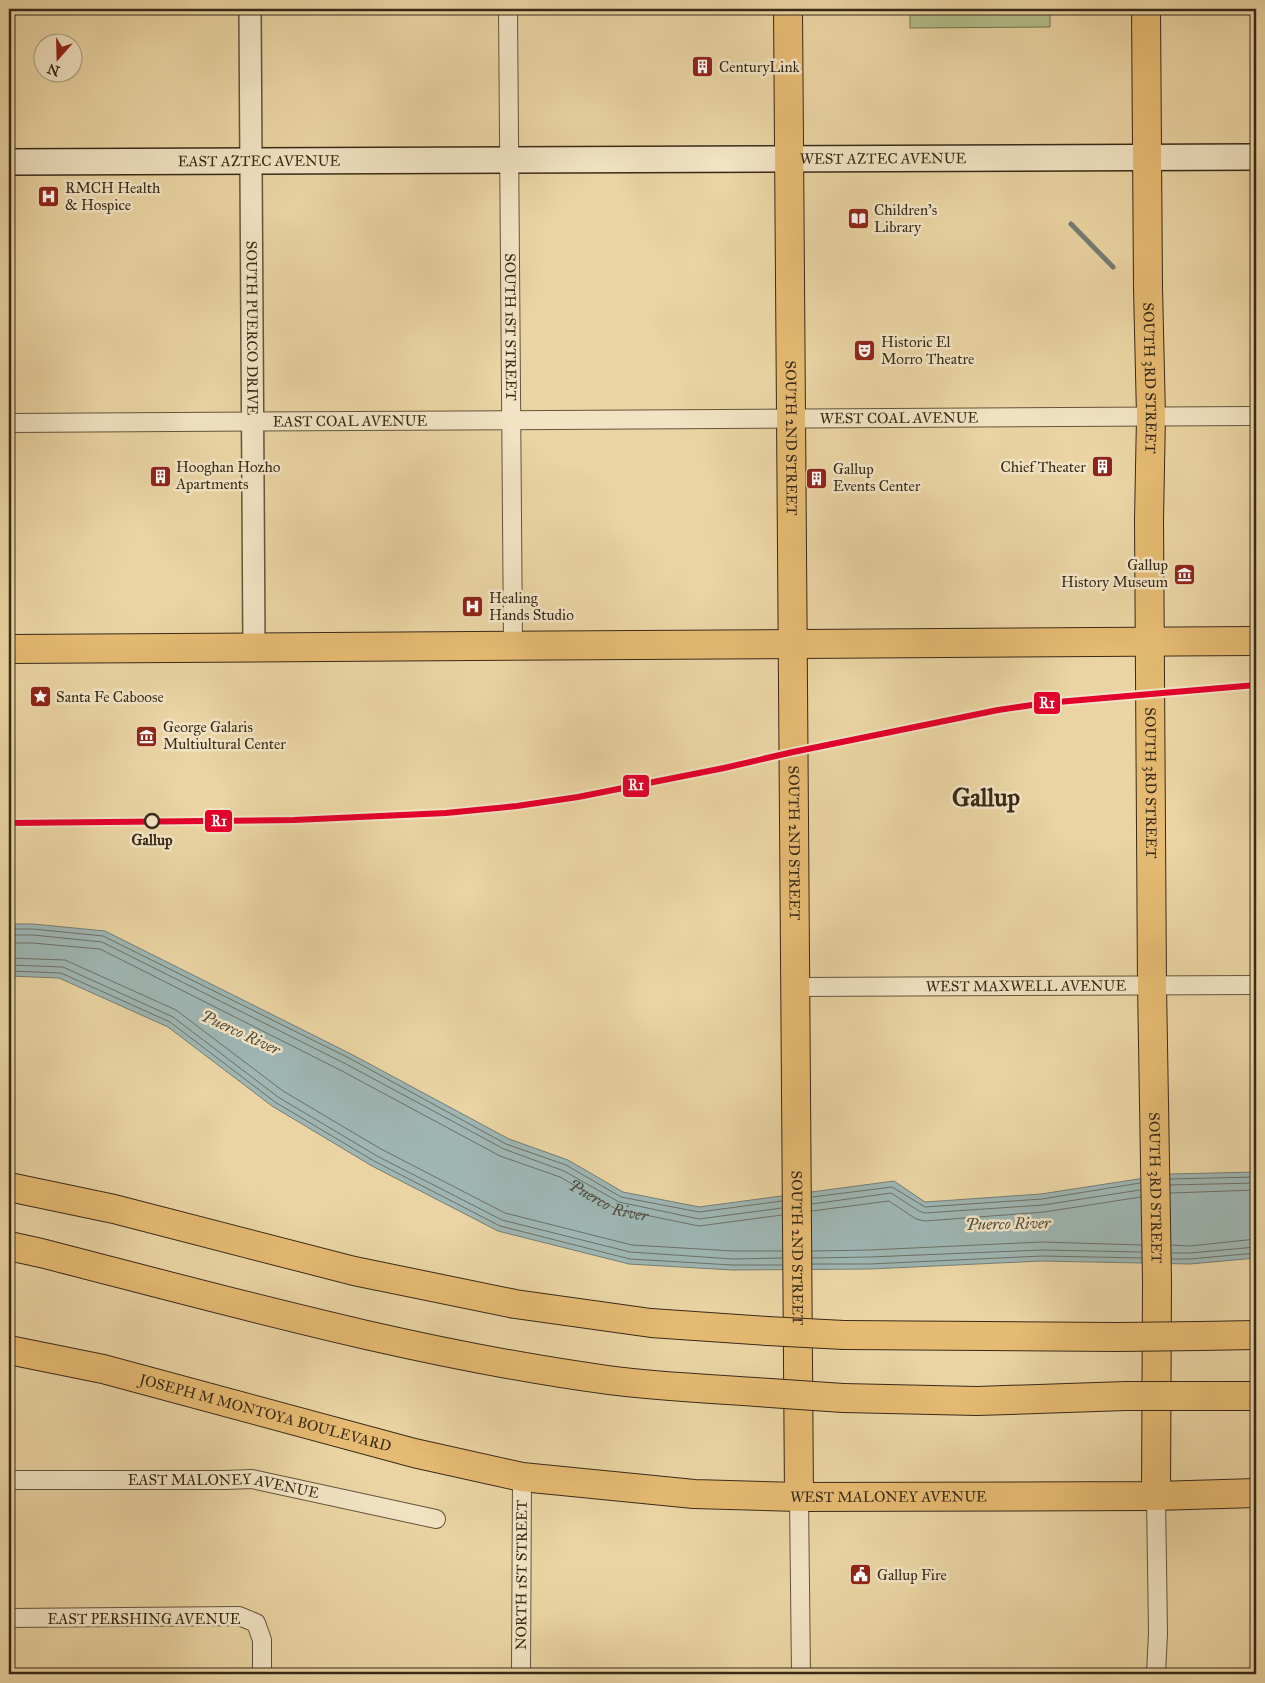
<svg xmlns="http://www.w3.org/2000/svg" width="1265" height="1683" font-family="'IM FELL Great Primer',serif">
  <rect width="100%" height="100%" fill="#ead4a3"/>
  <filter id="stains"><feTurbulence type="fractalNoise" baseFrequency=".004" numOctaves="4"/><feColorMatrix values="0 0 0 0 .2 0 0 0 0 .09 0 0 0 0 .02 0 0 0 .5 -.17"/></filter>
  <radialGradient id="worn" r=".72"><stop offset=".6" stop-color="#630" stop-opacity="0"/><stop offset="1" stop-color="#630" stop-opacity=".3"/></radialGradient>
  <path fill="#b3bd88" stroke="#767450" d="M910 9H1050V27L910 28Z"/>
  <path fill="#9eb5b2" stroke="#767d74" d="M9 924H33L105 931 351 1054 509 1139 568 1160 623 1192 699 1207 894 1181 925 1202 1041 1194 1171 1174 1256 1172V1258L1190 1264 1042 1261 870 1269 732 1270 629 1264 498 1231 372 1166 272 1106 168 1027 59 978 9 976Z"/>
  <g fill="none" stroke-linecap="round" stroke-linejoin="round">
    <g stroke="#6c7065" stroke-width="1">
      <path d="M9 929H33L103 936 349 1058 506 1144 566 1165 621 1197 699 1212 782 1201"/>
      <path d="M9 935H33L102 942 346 1064 504 1149 564 1171 619 1202 699 1219 782 1208"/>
      <path id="s1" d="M9 943H32L100 949 342 1071 500 1156 560 1177 616 1209 699 1226 782 1215"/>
      <path d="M9 958 65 960 176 1010 283 1091 381 1149 505 1213 632 1245 733 1251H782"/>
      <path d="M9 965 63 967 173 1017 278 1097 377 1156 502 1220 630 1252 733 1259 782 1258"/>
      <path d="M9 971 61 973 170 1022 275 1102 374 1161 500 1226 630 1259 732 1265H782"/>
      <path d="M1170 1179 1256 1177"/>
      <path d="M1170 1185 1256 1183"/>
      <path d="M1171 1193 1256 1190"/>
      <path d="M812 1197 892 1187 925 1207 1042 1199 1140 1183"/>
      <path d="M812 1204 891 1193 919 1211 925 1213 1043 1205 1140 1190"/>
      <path d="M812 1211 889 1201 916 1219 925 1221 1044 1212 1141 1197"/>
      <path d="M1171 1245 1190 1246 1256 1239"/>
      <path d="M812 1251 870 1250 1042 1242 1141 1245"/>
      <path d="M1172 1253H1190L1256 1247"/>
      <path d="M812 1258 870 1257 1042 1250 1142 1252"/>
      <path d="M1172 1259H1190L1256 1253"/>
      <path d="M812 1264H870L1042 1256 1142 1258"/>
    </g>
    <path stroke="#767d74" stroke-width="5" d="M1071 224 1113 267"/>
    <defs>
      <g id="minor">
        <path id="s2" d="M508 9 513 645"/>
        <path id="s3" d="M9 423 1256 416"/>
        <path id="s4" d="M795 987 1256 985"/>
        <path id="s5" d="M9 1480H225L252 1479 436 1519"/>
        <path d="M1156 1496 1158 1633 1156 1674"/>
        <path d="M799 1497 801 1674"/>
        <path d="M9 1618 239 1616 256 1623 262 1640V1674"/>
        <path id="s6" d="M521 1674 522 1477"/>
      </g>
      <g id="tertiary">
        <path id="s7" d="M250 9 254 647"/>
      </g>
      <g id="secondary">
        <path id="s8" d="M9 162 1256 157"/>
      </g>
      <g id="primary">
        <path id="s9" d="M788 9 799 1497"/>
        <path id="s10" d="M1146 9 1148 288 1151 416 1149 520 1152 985 1157 1281 1156 1496"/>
        <path d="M9 649 1256 641"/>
        <path id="s11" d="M9 1350 103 1369 414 1453 522 1477 694 1494 799 1497 1156 1496 1256 1493"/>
      </g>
      <g id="motorway">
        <path d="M9 1187 114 1209 354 1271 515 1304 651 1323 767 1331"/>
        <path d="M9 1246 41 1253C228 1301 416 1354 608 1380 661 1387 716 1389 770 1393"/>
        <path d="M844 1335 1118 1337"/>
        <path d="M1200 1336 1256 1335"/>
        <path d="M1205 1396H1256"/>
        <path d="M843 1398 977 1401 1126 1396"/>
      </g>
    </defs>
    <use href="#minor" stroke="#65543b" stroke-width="20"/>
    <use href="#tertiary" stroke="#65543b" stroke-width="24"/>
    <use href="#secondary" stroke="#392a18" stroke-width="28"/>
    <use href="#primary" stroke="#392a18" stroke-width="30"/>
    <use href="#motorway" stroke="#392a18" stroke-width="30"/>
    <use href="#minor" stroke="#f1e3c3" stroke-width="18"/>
    <use href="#tertiary" stroke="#f1e3c3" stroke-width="21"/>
    <use href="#secondary" stroke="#f1e3c3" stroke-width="25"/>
    <use href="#primary" stroke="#e5ba72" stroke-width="28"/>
    <use href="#motorway" stroke="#e5ba72" stroke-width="28"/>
    <defs>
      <path id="rail" d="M9 823 294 820 446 813 517 806 578 797 724 768 793 752 998 710 1046 703 1256 685"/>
    </defs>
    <use href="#rail" stroke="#392a18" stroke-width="5.5"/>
    <use href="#rail" stroke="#f1e3c3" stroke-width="4" stroke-dasharray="11" stroke-linecap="butt"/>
    <defs>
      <g id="motorway-bridge">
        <path d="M767 1331 844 1335"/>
        <path d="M1118 1337 1200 1336"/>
        <path d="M770 1393 843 1398"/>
        <path d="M1126 1396H1205"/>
      </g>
    </defs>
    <use href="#motorway-bridge" stroke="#392a18" stroke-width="30" stroke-linecap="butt"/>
    <use href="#motorway-bridge" stroke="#e5ba72" stroke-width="28"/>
    <defs>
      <path id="rail-1" d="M9 823 294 820 446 813 517 806 578 797 724 768 793 752 998 710 1046 703 1256 685"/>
    </defs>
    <use href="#rail-1" stroke="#f1e3c3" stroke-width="10"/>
    <use href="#rail-1" stroke="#e4002b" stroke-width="6"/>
  </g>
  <defs>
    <symbol id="building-square" viewBox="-11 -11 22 22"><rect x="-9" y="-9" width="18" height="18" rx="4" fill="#8f2418" stroke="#f1e3c3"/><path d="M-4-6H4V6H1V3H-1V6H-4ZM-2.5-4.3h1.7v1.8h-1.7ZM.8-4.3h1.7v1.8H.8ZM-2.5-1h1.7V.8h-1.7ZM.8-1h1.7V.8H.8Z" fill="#fff"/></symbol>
    <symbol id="hospital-square" viewBox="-11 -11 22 22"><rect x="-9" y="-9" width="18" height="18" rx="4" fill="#8f2418" stroke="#f1e3c3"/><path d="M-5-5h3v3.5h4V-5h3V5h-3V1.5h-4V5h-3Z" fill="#fff"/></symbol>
    <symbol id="library-square" viewBox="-11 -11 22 22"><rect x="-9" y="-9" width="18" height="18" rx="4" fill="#8f2418" stroke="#f1e3c3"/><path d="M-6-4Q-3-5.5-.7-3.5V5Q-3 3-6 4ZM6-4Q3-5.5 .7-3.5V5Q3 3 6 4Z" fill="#fff"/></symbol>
    <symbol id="theatre-square" viewBox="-11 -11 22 22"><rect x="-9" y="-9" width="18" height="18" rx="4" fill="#8f2418" stroke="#f1e3c3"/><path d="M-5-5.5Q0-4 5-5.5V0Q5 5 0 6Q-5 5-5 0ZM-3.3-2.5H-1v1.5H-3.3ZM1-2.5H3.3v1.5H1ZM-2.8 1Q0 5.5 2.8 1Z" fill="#fff"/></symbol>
    <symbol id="museum-square" viewBox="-11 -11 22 22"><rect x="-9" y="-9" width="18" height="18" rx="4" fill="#8f2418" stroke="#f1e3c3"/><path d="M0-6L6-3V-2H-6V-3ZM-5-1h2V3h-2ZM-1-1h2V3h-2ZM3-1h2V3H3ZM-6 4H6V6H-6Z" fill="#fff"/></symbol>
    <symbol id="sight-square" viewBox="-11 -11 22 22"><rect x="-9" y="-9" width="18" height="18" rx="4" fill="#8f2418" stroke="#f1e3c3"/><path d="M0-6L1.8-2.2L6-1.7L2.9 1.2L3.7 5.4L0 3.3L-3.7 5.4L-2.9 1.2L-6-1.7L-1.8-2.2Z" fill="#fff"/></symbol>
    <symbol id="civic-square" viewBox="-11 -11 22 22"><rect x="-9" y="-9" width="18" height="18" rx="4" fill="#8f2418" stroke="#f1e3c3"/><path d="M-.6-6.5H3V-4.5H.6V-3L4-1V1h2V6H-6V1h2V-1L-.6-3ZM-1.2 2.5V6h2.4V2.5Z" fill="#fff"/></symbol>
  </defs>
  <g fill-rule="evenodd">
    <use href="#building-square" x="690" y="54" width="25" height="25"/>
    <use href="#hospital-square" x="36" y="184" width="25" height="25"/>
    <use href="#library-square" x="846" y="206" width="25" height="25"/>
    <use href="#theatre-square" x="852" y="338" width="25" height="25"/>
    <use href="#building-square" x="1090" y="454" width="25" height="25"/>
    <use href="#building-square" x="148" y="464" width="25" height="25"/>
    <use href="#building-square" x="804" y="466" width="25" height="25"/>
    <use href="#museum-square" x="1172" y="562" width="25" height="25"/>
    <use href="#hospital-square" x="460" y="594" width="25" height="25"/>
    <use href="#sight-square" x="28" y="684" width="25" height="25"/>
    <use href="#museum-square" x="134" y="724" width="25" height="25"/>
    <use href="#civic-square" x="848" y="1562" width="25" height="25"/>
  </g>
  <circle fill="#f1e3c3" stroke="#392a18" stroke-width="2.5" cx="152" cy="821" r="7"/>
  <g text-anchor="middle" stroke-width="5" stroke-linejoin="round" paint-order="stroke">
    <g font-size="15" fill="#392a18" stroke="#f1e3c3" text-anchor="start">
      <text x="719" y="72">CenturyLink</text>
      <text x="65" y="193">RMCH Health<tspan x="65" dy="17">&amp; Hospice</tspan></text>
      <text x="874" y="215">Children's<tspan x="874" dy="17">Library</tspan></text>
      <text x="881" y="347">Historic El<tspan x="881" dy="17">Morro Theatre</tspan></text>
      <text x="176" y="472">Hooghan Hozho<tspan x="176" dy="17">Apartments</tspan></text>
      <text x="1086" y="472" text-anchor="end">Chief Theater</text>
      <text x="833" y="474">Gallup<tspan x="833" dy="17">Events Center</tspan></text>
      <text x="1168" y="570" text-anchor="end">Gallup<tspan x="1168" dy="17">History Museum</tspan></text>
      <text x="489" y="603">Healing<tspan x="489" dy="17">Hands Studio</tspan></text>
      <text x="56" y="702">Santa Fe Caboose</text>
      <text x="163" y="732">George Galaris<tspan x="163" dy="17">Multiultural Center</tspan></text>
      <text x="877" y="1580">Gallup Fire</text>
    </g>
    <g font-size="15" fill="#392a18" stroke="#f1e3c3">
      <text dy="5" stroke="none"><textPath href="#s8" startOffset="874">WEST AZTEC AVENUE</textPath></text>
      <text dy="5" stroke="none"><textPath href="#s8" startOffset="250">EAST AZTEC AVENUE</textPath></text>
      <text dy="5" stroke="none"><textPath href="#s2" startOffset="318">SOUTH 1ST STREET</textPath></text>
      <text dy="5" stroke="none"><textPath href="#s7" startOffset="319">SOUTH PUERCO DRIVE</textPath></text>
      <text dy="5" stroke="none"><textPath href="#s10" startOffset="369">SOUTH 3RD STREET</textPath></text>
      <text dy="5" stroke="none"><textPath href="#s3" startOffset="890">WEST COAL AVENUE</textPath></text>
      <text dy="5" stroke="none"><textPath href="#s3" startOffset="341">EAST COAL AVENUE</textPath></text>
      <text dy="5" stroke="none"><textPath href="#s9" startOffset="429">SOUTH 2ND STREET</textPath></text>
      <text dy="5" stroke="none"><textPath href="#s10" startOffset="774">SOUTH 3RD STREET</textPath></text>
      <text dy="5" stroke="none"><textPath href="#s9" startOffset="834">SOUTH 2ND STREET</textPath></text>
      <text dy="5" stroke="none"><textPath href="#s4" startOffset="231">WEST MAXWELL AVENUE</textPath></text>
      <text dy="5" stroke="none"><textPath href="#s10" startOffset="1179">SOUTH 3RD STREET</textPath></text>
      <text dy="5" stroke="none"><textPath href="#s9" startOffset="1239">SOUTH 2ND STREET</textPath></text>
      <text dy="5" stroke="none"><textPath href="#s11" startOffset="264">JOSEPH M MONTOYA BOULEVARD</textPath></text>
      <text dy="5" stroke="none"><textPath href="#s5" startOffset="215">EAST MALONEY AVENUE</textPath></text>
      <text dy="5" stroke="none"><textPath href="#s11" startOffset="896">WEST MALONEY AVENUE</textPath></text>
      <text dy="5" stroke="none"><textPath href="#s6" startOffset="99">NORTH 1ST STREET</textPath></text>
      <text x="144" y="1624">EAST PERSHING AVENUE</text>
    </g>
    <g font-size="15" font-weight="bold" fill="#392a18" stroke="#f1e3c3">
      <text x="152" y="845">Gallup</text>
    </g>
    <g font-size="16" font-style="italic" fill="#524d3e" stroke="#f1e3c3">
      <text transform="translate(241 1032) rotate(25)" y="6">Puerco River</text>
      <text dy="6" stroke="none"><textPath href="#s1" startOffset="660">Puerco River</textPath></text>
      <text transform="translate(1008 1223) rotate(-1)" y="6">Puerco River</text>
    </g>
    <g font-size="25" font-weight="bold" fill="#392a18" stroke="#f1e3c3">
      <text x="986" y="806">Gallup</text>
    </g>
  </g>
  <g stroke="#f1e3c3" stroke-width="2">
    <rect x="1033" y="691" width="28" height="24" rx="5" fill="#e4002b"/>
    <rect x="622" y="774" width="28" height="24" rx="5" fill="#e4002b"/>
    <rect x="204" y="809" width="29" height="24" rx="5" fill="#e4002b"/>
  </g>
  <g font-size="14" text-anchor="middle" font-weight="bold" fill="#fff">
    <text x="1047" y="708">R1</text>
    <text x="636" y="790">R1</text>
    <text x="219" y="826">R1</text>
  </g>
  <rect width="1265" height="1683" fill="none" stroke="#ead4a3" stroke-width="30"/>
  <rect x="10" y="10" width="1245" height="1663" fill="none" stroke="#392a18" stroke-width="2.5"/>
  <rect x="15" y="15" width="1235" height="1653" fill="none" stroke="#392a18"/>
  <g transform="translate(58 58) rotate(200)"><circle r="24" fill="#f1e3c3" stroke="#a7997f"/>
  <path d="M0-4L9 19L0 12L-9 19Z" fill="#8f2418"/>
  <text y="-8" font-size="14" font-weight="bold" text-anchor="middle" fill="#392a18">N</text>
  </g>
  <rect width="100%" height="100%" filter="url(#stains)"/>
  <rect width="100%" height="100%" fill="url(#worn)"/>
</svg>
